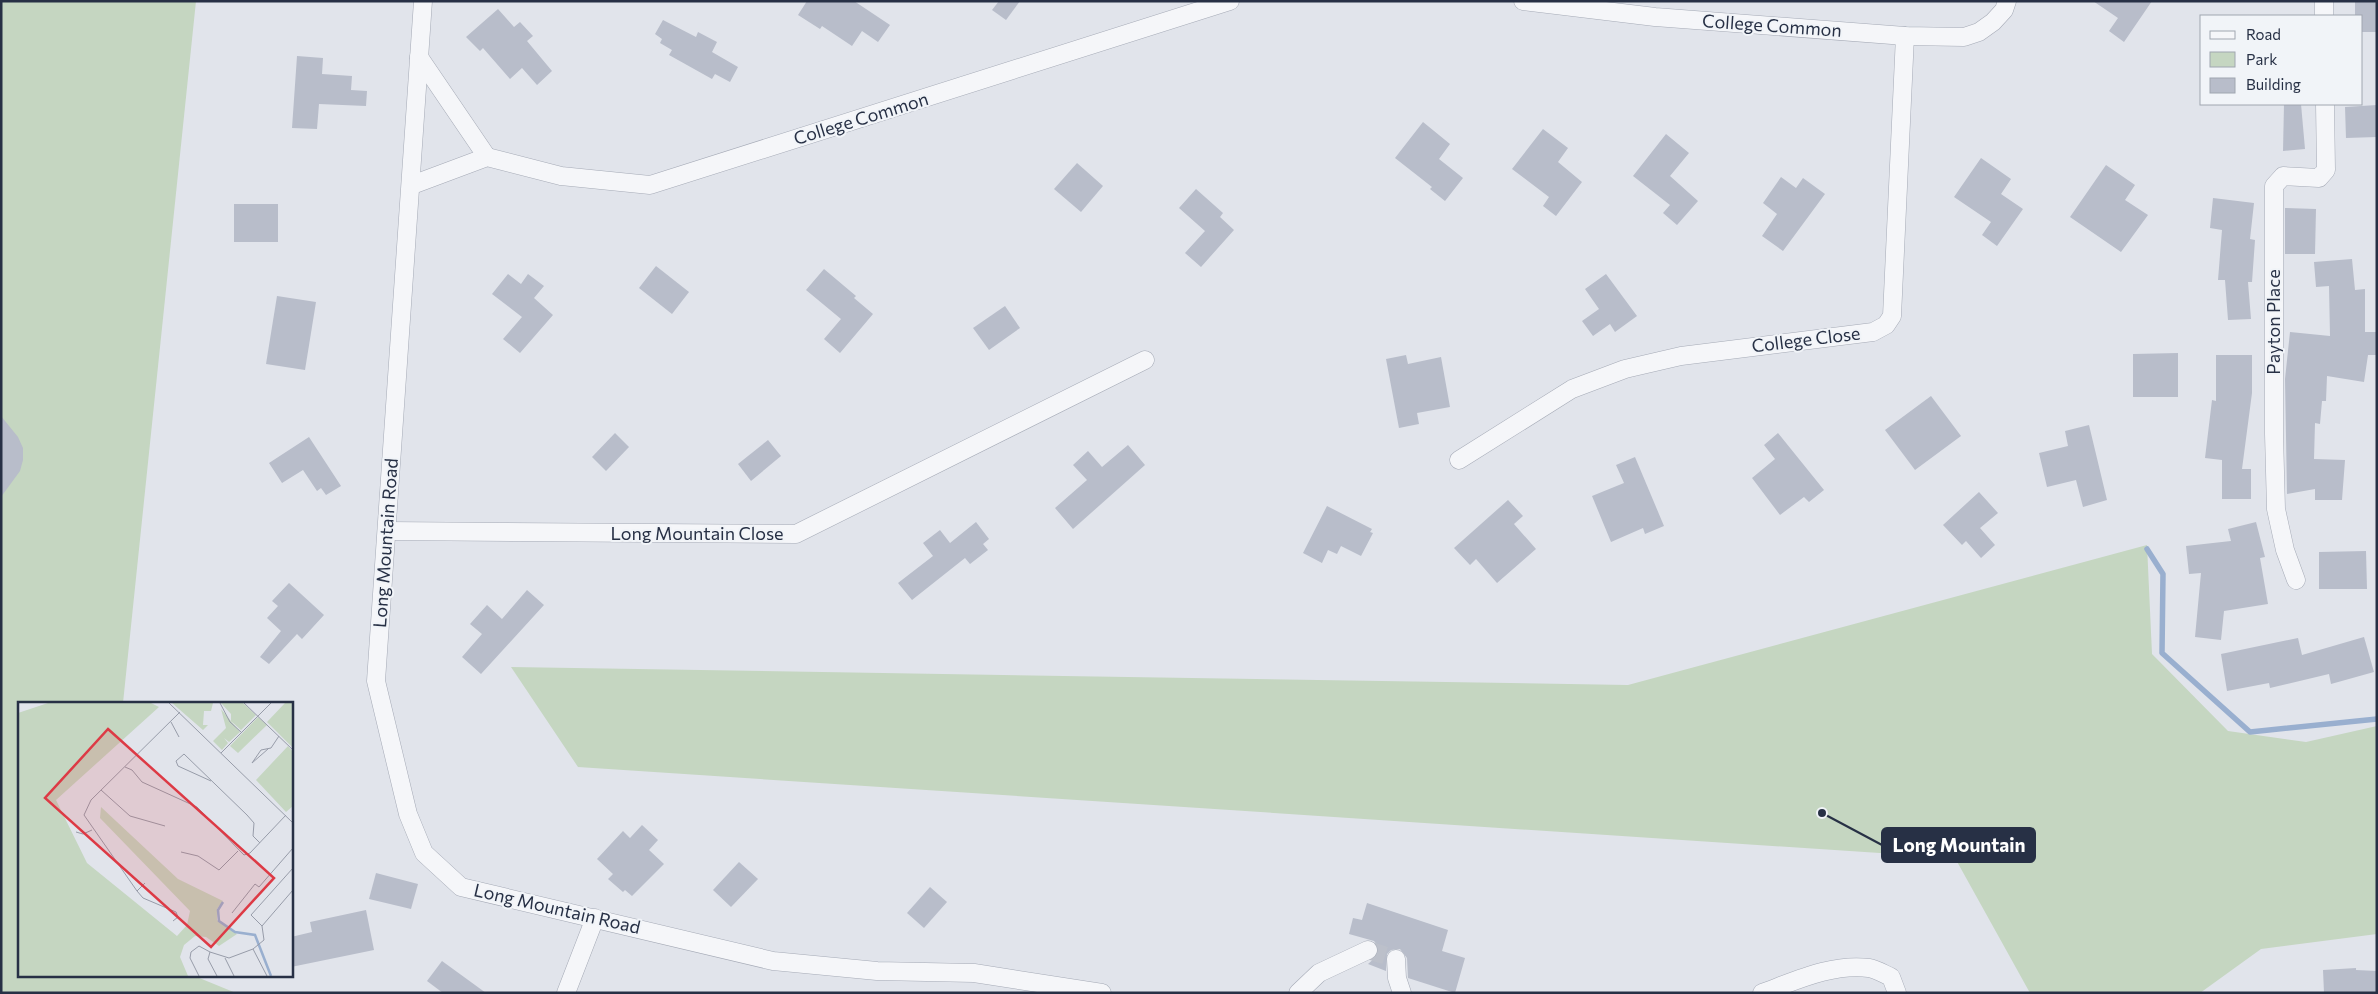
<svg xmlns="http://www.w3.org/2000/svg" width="2378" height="994" font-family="Commissioner,sans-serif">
  <rect width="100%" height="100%" fill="#e1e4eb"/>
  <g fill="#c5d6c1">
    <path d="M1 1H196L123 703H19V975H192L236 993H1Z"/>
    <path d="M2147 545 2152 654 2228 731 2306 742 2377 726V934L2261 949 2200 993H2030L1955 858 578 767 511 667 1628 685Z"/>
  </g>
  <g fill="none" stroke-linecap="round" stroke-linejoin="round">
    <path stroke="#99afcf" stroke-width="5.5" d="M2147 549 2163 574 2162 653 2250 732 2377 719"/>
  </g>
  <g fill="#b8bdca">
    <path d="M807 1H854L890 25 878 42 862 31 852 46 822 26 820 29 798 15Z"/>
    <path d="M999 1H1020L1006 20 992 10Z"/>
    <path d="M2093 1H2152L2124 42 2109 31 2118 18Z"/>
    <path d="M2355 1H2377V32H2362V16H2355Z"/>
    <path d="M498 9 514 27 520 22 533 36 527 41 552 71 537 85 522 68 510 79 483 48 480 51 466 37Z"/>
    <path d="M663 20 696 37 698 32 717 42 712 52 738 67 730 82 715 74 712 79 669 55 672 50 660 43 662 39 655 34Z"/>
    <path d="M297 56 323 58 322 74 352 76 351 90 367 91 366 106 319 104 317 129 292 128Z"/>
    <path d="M2284 104H2301L2305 149 2283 151Z"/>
    <path d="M2377 105V137L2346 138 2345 107Z"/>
    <path d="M1423 122 1450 144 1439 159 1463 178 1445 201 1430 189 1432 187 1395 158Z"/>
    <path d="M1543 129 1568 148 1558 162 1582 182 1556 216 1543 206 1549 197 1512 169Z"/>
    <path d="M1666 134 1689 153 1670 176 1698 201 1677 225 1663 213 1670 205 1633 176Z"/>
    <path d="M1981 158 2011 179 2001 194 2023 209 1997 246 1982 235 1991 222 1954 197Z"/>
    <path d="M1077 163 1103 186 1081 212 1054 189Z"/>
    <path d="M2106 165 2135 185 2125 200 2148 215 2121 252 2070 217Z"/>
    <path d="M1781 177 1796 188 1803 178 1825 194 1783 251 1762 236 1777 214 1763 203Z"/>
    <path d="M1196 189 1223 213 1220 217 1234 230 1201 267 1185 253 1205 231 1179 208Z"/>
    <path d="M2213 198 2254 203 2250 239 2255 240 2252 282H2248L2251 319 2228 320 2225 280H2218L2222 230 2210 228Z"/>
    <rect x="234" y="204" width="44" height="38"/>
    <path d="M2285 208 2316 209 2315 254H2285Z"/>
    <path d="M2352 259 2355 290 2365 289V332H2377V355H2368L2364 382 2327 376 2326 401H2322L2320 424 2315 423 2314 459 2345 460 2342 500H2315V489L2287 494 2285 379 2290 332 2330 336 2329 286 2316 287 2314 262Z"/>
    <path d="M656 266 689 292 672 314 639 288Z"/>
    <path d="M824 269 856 296 854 298 873 314 840 353 824 339 841 319 806 290Z"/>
    <path d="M508 274 521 284 528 274 544 286 534 298 553 315 520 353 503 339 522 317 492 294Z"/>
    <path d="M1606 274 1637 316 1615 332 1610 324 1593 336 1582 321 1599 309 1585 289Z"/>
    <path d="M277 296 316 302 305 370 266 364Z"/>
    <path d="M1005 306 1020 328 989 350 973 328Z"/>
    <path d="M2178 353V397H2133V354Z"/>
    <path d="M1406 355 1408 364 1441 357 1450 407 1417 413 1419 424 1399 428 1386 359Z"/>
    <path d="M2216 355H2252V393L2242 469H2251V499H2222V460L2205 458 2212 400 2216 401Z"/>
    <path d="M1931 396 1961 436 1915 470 1885 430Z"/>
    <path d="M1 416 18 437 23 448V460L20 471 1 497Z"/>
    <path d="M2089 425 2107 500 2083 507 2076 480 2047 487 2039 453 2068 446 2065 431Z"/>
    <path d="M615 433 629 447 606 471 592 457Z"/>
    <path d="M1778 433 1824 490 1809 502 1804 497 1780 515 1752 478 1775 459 1764 445Z"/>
    <path d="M309 437 341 486 326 495 321 488 317 491 303 470 282 483 269 463Z"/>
    <path d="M768 440 781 456 751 481 738 464Z"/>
    <path d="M1128 445 1145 465 1073 529 1055 508 1087 480 1073 465 1088 451 1102 467Z"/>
    <path d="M1635 457 1664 526 1645 534 1643 528 1611 542 1592 496 1624 483 1616 465Z"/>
    <path d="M1979 492 1998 513 1980 528 1995 545 1981 558 1966 541 1962 545 1943 525Z"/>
    <path d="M1508 500 1523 516 1514 524 1536 549 1497 583 1476 559 1470 565 1454 548Z"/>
    <path d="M1327 506 1372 529 1370 532 1373 533 1361 556 1341 546 1337 554 1328 550 1322 563 1303 553Z"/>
    <path d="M976 522 989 539 983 544 988 550 970 564 965 558 912 600 898 583 933 556 923 543 940 530 950 543Z"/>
    <path d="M2256 522 2265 557 2260 558 2268 604 2224 611 2221 640 2195 637 2201 573 2189 574 2186 546 2231 541 2228 529Z"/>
    <path d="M2366 551 2367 589H2319V552Z"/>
    <path d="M289 583 324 615 302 639 297 634 269 664 260 657 281 631 267 618 278 606 272 601Z"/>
    <path d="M527 590 544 605 481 674 462 657 482 634 470 624 487 605 502 619Z"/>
    <path d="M2364 637 2374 672 2331 684 2329 674 2270 688 2269 683 2227 691 2221 654 2298 638 2302 655Z"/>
    <path d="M642 825 658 840 649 850 664 864 632 896 625 890 623 892 608 879 613 874 597 859 623 831 630 838Z"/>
    <path d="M739 862 758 879 731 907 713 890Z"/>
    <path d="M376 873 418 884 411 909 369 899Z"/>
    <path d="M930 887 947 902 924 928 907 913Z"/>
    <path d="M1367 903 1448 930 1442 951 1465 958 1455 993 1408 978 1407 958 1400 949 1391 950 1387 954 1386 971 1368 964 1377 956V945L1374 941 1349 934 1353 918 1362 920Z"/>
    <path d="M366 910 374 950 291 967V937L312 932 310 922Z"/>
    <path d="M442 961 486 993H443L427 981Z"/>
    <path d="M2356 968V970L2377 971V993H2324L2323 970Z"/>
  </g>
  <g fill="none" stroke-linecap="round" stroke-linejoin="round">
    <path stroke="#bcc0ca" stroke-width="18" stroke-dasharray="18 9" stroke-linecap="butt" d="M1368 950 1396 959"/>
    <defs>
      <g id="street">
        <path d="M423 1 376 681 408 814 424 853 461 887 773 961 877 971 974 973 1102 993"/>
        <path d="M1523 1 1655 17 1905 36 1964 37 1979 32 1993 22 2004 10 2007 1"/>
        <path d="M2324 1V16"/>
        <path d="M419 57 487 157"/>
        <path d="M412 185 487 157 561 176 650 185 1230 1"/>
        <path d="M1459 460 1572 389 1625 369 1681 356 1873 332 1886 325 1892 316 1905 36"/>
        <path d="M387 531 796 534 1145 360"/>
        <path d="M2296 580 2285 550 2276 509 2274 434V186L2283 176 2319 178 2326 170 2325 104"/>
        <path d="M1396 959 1397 978 1402 993"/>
        <path d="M566 993 595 918"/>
        <path d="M1298 993 1319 973 1368 950"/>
        <path d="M1762 993C1795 981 1833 963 1869 968 1876 969 1884 974 1891 977L1897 993"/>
      </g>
    </defs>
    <use href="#street" stroke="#a5aab6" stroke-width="19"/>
    <use href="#street" stroke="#f5f6f9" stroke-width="18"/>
  </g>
  <g text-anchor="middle" stroke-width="4" stroke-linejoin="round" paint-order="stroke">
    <g font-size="18" fill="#273045" stroke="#f1f4f8">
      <text transform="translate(1772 26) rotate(4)" y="6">College Common</text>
      <text transform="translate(861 119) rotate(-17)" y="6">College Common</text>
      <text transform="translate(2274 322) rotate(-90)" y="6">Payton Place</text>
      <text transform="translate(1806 340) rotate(-7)" y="6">College Close</text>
      <text x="697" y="540">Long Mountain Close</text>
      <text transform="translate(386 543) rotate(-86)" y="6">Long Mountain Road</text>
      <text transform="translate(557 909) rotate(13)" y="6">Long Mountain Road</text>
    </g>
  </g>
  <g transform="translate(18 702)">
    <rect width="275" height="275" fill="#e1e4eb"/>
    <path d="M30 1H133L141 5 38 98 69 161 159 234 169 223 172 209 82 116 83 105 160 177 205 199 199 207V218L219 232 201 244 188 235 177 234 166 243 162 255 170 274H0V11ZM154 1H195L193 9H186L185 23H190L185 28ZM203 1H225L238 13 223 28 213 19V12ZM267 1H275V46L249 20ZM203 7 222 30 211 40 206 36 210 41 204 48 195 39 208 26ZM240 15 249 23 220 51 212 44ZM270 44 275 50V104L268 110 238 78Z" fill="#c5d6c1"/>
    <path fill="none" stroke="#99afcf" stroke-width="2.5" d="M205 200 200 208 201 219 217 230 237 233 253 274"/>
    <path fill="none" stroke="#979ca9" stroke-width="1" d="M151 1 275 121M202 1 212 20 223 30M226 1 275 48M153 20 161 35M250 47 234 61 243 48 253 46 261 34M203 51 253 1M107 65 114 68 124 80 179 105 226 153 232 151 268 113M193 79 160 64 158 59 166 52 229 113 236 121 235 134 242 141M83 88 112 114 147 124M58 130 65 132 74 128M163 150 180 154 201 168 220 149M127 181 119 189 66 113 73 98 162 10M119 189 125 196 158 210 160 215 155 219M214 211 237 182 241 185 275 146M244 224 233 213 275 166M244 224 275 188M235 247 249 274M207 256 216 274M181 274 172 256 173 250 181 244 192 250M199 274 190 257 192 250 211 256 235 247 246 238 244 224"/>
    <path fill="#dd3a45" fill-opacity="0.15" stroke="#dd3a45" stroke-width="2.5" d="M90 27 256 176 193 245 27 96Z"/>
    <rect width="275" height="275" fill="none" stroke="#273045" stroke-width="2.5"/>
  </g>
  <path fill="none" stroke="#273045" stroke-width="2" d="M1822 813L1882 845"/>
  <circle fill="#273045" stroke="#f1f4f8" stroke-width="2" cx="1822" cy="813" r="5"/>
  <rect fill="#273045" stroke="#273045" stroke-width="2" x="1882" y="828" width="153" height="34" rx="5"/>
  <g font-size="19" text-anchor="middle" font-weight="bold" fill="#fff">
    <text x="1959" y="852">Long Mountain</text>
  </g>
  <rect width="2378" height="994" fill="none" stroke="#273045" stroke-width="5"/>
  <rect x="2200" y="15" width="162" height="90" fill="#f1f4f8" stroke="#a0a6b0"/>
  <rect x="2210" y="31" width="25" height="8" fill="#f5f6f9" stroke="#a0a6b0"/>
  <text x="2246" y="40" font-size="15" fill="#273045">Road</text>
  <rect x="2210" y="52" width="25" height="15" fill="#c5d6c1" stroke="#a0a6b0"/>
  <text x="2246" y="65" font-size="15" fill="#273045">Park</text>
  <rect x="2210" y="78" width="25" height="15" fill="#b8bdca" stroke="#a0a6b0"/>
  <text x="2246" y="90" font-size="15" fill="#273045">Building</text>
</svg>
